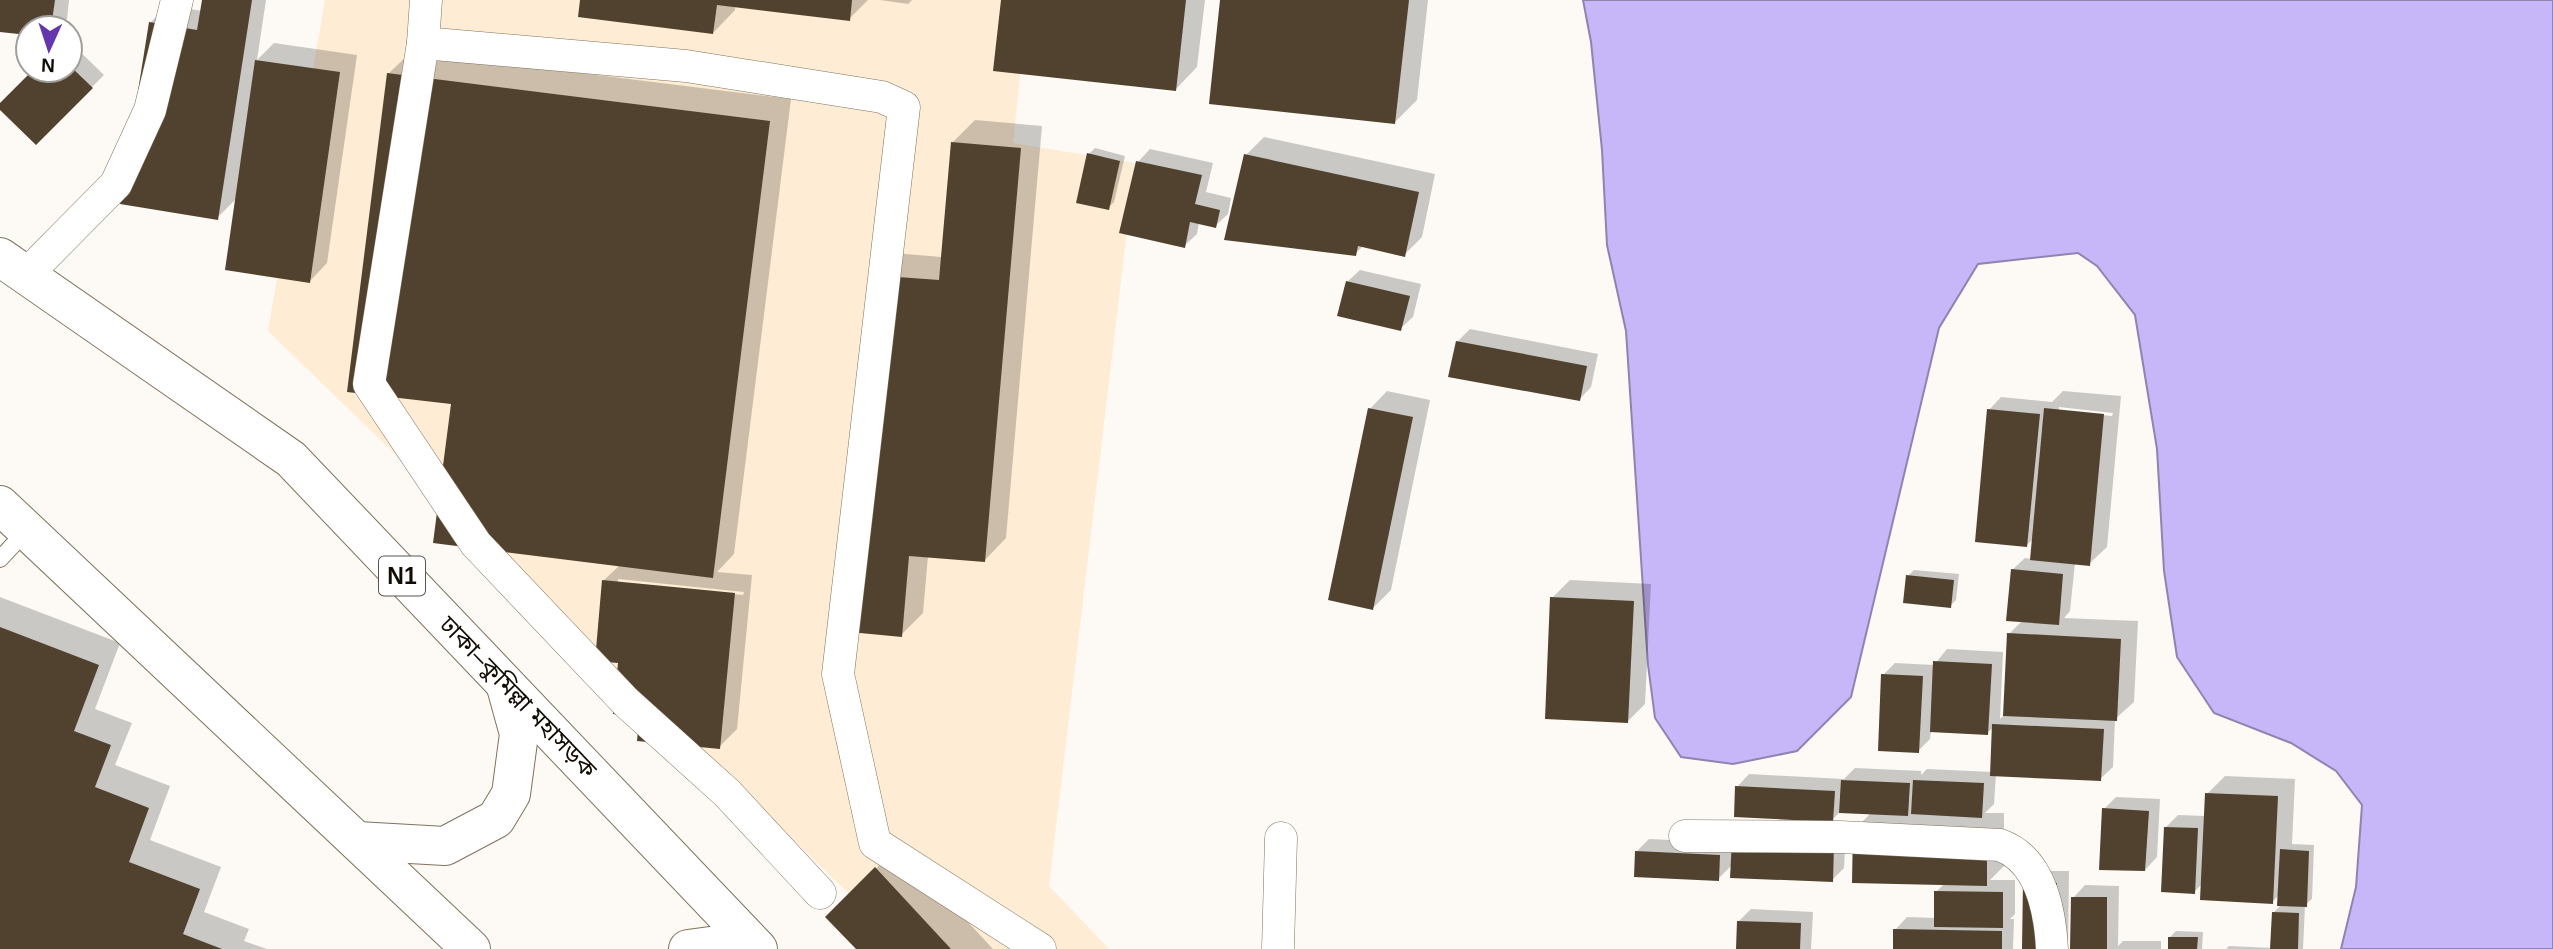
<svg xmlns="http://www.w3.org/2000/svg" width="2553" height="949" font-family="Helvetica,'Noto Sans Bengali',sans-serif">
  <rect width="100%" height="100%" fill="#fdfaf5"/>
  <path fill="#feedd4" d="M325 0H1028L1013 143 1135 163 1049 886 1109 949H906L268 331Z"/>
  <path fill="#c7b6f8" stroke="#9183af" stroke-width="2" d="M1583 0H2553V949H2341L2356 887 2362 805 2336 771 2291 743 2214 713 2177 657 2164 571 2157 449 2135 315 2097 266 2078 253 1978 264 1939 328 1851 697 1797 751 1733 764 1681 757 1655 718 1648 665 1626 331 1607 245 1602 150 1591 42Z"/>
  <g fill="#0003" fill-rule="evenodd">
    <path d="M0 0H69L67 19 58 28H28V34L0 30Z"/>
    <path d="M204 0H266L257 60 274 43 357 55 327 263 310 281 237 198 217 218 150 23 168 5 202 11Z"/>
    <path d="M582 0H868L849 19 735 5V10L713 33Z"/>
    <path d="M880 0H912L908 4Z"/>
    <path d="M1003 0H1205L1197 67 1175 90Z"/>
    <path d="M1222 0H1428L1417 100 1395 122Z"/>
    <path d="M70 42 104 75 36 143 0 105 35 70H70Z"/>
    <path d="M411 52 791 99 734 554 717 572 752 575 737 729 719 747 641 715 620 662 604 580 620 565 453 403 388 74ZM618 579 744 592 743 595 618 583Z"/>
    <path d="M975 120 1042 126 1006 538 984 561 928 556 923 613 901 635 893 253 942 257 953 142Z"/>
    <path d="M1264 137 1435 174 1422 237 1404 255 1363 246 1355 254 1246 155Z"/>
    <path d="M1095 148 1125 156 1114 202 1108 208 1089 154Z"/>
    <path d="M1150 149 1213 163 1206 192 1231 198 1228 214 1215 226 1199 222 1197 234 1184 246 1138 162Z"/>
    <path d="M1360 270 1421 284 1413 317 1400 329 1347 282Z"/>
    <path d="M1470 329 1598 354 1591 387 1579 400 1457 342Z"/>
    <path d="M1387 391 1430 400 1391 590 1373 608 1370 409Z"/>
    <path d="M2063 391 2121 396 2107 547 2089 564 2075 563 2070 611 2064 618 2138 621 2134 702 2115 719 2113 767 2100 779 1996 774 1994 804 1985 813H2004V866L1990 880H2015V914L2010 919H2014L2013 949H1894L1895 930 1907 917 1936 918V892L1945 883 1855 829 1871 813 1840 812 1832 820 1737 787 1749 774 1844 779 1855 768 1921 771V775L1927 769 1992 772 1994 727 1987 733 1931 730 1930 739 1918 751 1883 675 1895 663 1934 665 1947 649 2003 652 2000 719 2005 714 2009 634 2023 620 2012 570 2025 558 2032 559 2034 538 2027 545 1989 410 2001 397 2052 402ZM2059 407 2113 413 2112 416 2059 411Z"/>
    <path d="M1914 570 1959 574 1956 600 1950 606 1908 576Z"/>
    <path d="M1570 580 1651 584 1645 704 1627 722 1552 598Z"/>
    <path d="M0 597 120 643 95 709 132 723 115 765 170 786 150 840 221 867 204 912 249 929 244 941 267 949H0Z"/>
    <path d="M2225 776 2295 779 2292 844 2314 845 2312 899 2305 905 2303 949H2226L2229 946 2272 948 2273 913 2282 904 2279 895 2272 902 2203 883 2194 892 2165 828 2178 815 2206 816 2207 794Z"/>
    <path d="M2116 797 2160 799 2157 857 2145 870 2104 809Z"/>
    <path d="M1846 833 1844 868 1832 880 1732 865 1718 879 1637 851 1649 839 1733 843Z"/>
    <path d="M898 847 993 949H859L827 917Z"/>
    <path d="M2037 871H2069L2068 949H2024Z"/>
    <path d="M2085 885 2119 886 2118 946 2123 941H2161V949H2072L2073 898Z"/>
    <path d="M1751 909 1813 912 1811 949H1738L1739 921Z"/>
    <path d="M2176 931 2203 932 2202 949H2170V937Z"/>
  </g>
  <g fill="#50422e">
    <path d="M0 0H55L51 28H28V35L0 32Z"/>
    <path d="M202 0H252L218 220 120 204 149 22 197 30Z"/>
    <path d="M580 0H852L850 21 717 5 713 34 578 17Z"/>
    <path d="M1001 0H1186L1176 91 993 71Z"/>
    <path d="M1220 0H1409L1395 124 1209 104Z"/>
    <path d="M255 60 340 72 310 283 225 270Z"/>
    <path d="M70 66 93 88 36 145 0 110V103L33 70H70Z"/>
    <path d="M387 73 770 121 713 578 433 543 451 404 347 392Z"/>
    <path d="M951 142 1021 148 985 562 909 556 902 637 839 631 870 275 939 280Z"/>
    <path d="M1087 153 1120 161 1109 210 1076 203Z"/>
    <path d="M1244 154 1419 192 1405 257 1358 246 1356 256 1224 240Z"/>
    <path d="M1136 161 1202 175 1195 204 1220 210 1216 228 1190 222 1185 248 1119 233Z"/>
    <path d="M1346 281 1410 296 1401 331 1337 316Z"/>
    <path d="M1456 341 1587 366 1580 401 1448 377Z"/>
    <path d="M1368 408 1413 417 1373 610 1328 600Z"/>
    <path d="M2044 408 2104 414 2090 566 2030 560Z"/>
    <path d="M1987 409 2040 414 2027 547 1975 542Z"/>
    <path d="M2011 569 2063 574 2059 625 2006 621Z"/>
    <path d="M1906 575 1954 580 1951 608 1903 603Z"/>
    <path d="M602 580 735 593 720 749 637 741 639 717 613 714 618 663 595 661Z"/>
    <path d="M1550 597 1634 601 1628 723 1545 719Z"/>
    <path d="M0 627 99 665 74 731 111 745 95 787 149 808 129 862 200 889 183 934 222 949H0Z"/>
    <path d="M2007 633 2121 639 2117 721 2003 716Z"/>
    <path d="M1933 661 1992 664 1988 735 1930 732Z"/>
    <path d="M1881 674 1923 676 1919 753 1878 751Z"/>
    <path d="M1992 724 2104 729 2101 781 1990 776Z"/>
    <path d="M1841 780 1910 783 1908 816 1839 813Z"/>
    <path d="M1913 780 1984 783 1982 818 1911 814Z"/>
    <path d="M1735 786 1835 791 1833 822 1734 817Z"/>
    <path d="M2205 793 2278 796 2273 904 2200 900Z"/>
    <path d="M2102 808 2149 811 2145 871 2099 870Z"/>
    <path d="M2164 827 2198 828 2195 894 2161 892Z"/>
    <path d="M1853 828 1987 830V886L1852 883Z"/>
    <path d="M1732 840 1834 844 1833 882 1730 878Z"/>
    <path d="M2280 849 2309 851 2307 907 2277 906Z"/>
    <path d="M1635 851 1720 855 1719 881 1634 877Z"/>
    <path d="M875 867 951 949H856L825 917Z"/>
    <path d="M2023 882 2057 883 2056 949H2022Z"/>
    <path d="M1934 891 2003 892V928L1934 927Z"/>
    <path d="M2071 897H2107V949H2070Z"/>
    <path d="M2272 912 2299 913 2298 949H2270Z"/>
    <path d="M1737 921 1801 923 1800 949H1736Z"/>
    <path d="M1893 929 2002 931V949H1893Z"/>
    <path d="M2168 937H2198L2197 949H2168Z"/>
  </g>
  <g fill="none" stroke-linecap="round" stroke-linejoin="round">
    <defs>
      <path id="lane" d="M0 559 26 531"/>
      <g id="street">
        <path d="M426 0 423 43 369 384 476 544 626 702 727 793 820 893"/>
        <path d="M423 43 686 66 882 97 904 107 838 674 875 843 1040 949"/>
        <path d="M24 277 116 184 150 110 177 0"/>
        <path d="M1685 836 1840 837 2000 845C2041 860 2050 910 2052 949"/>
        <path d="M1278 949 1281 838"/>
      </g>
      <g id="highway">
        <path d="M0 257 291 459 758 949"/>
        <path d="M0 505 471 949"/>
        <path d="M357 841 445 846 496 819 511 794 519 734 506 687"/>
        <path d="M688 949 740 942 756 947"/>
      </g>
    </defs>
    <use href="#lane" stroke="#81725c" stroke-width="18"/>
    <use href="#street" stroke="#81725c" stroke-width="33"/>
    <use href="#highway" stroke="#81725c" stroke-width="40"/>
    <use href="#lane" stroke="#fff" stroke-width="16"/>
    <use href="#street" stroke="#fff" stroke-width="32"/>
    <use href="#highway" stroke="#fff" stroke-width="38"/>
  </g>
  <g text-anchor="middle" stroke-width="7" stroke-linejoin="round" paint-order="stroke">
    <rect fill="#fff" stroke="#595550" stroke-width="2" x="379" y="556.5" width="46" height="39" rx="5"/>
    <g font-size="23" font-weight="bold" fill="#120c05">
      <text x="402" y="584">N1</text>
    </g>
    <g font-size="24" fill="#120c05" stroke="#fff">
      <text transform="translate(518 697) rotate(46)" y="8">ঢাকা–কুমিল্লা মহাসড়ক</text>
    </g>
  </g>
  <g transform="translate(49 49) rotate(183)"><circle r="33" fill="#ffffff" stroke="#a09e9b" stroke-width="2"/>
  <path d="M0-5L12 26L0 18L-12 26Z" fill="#6437af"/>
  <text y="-10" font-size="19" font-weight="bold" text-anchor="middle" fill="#120c05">N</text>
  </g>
</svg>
